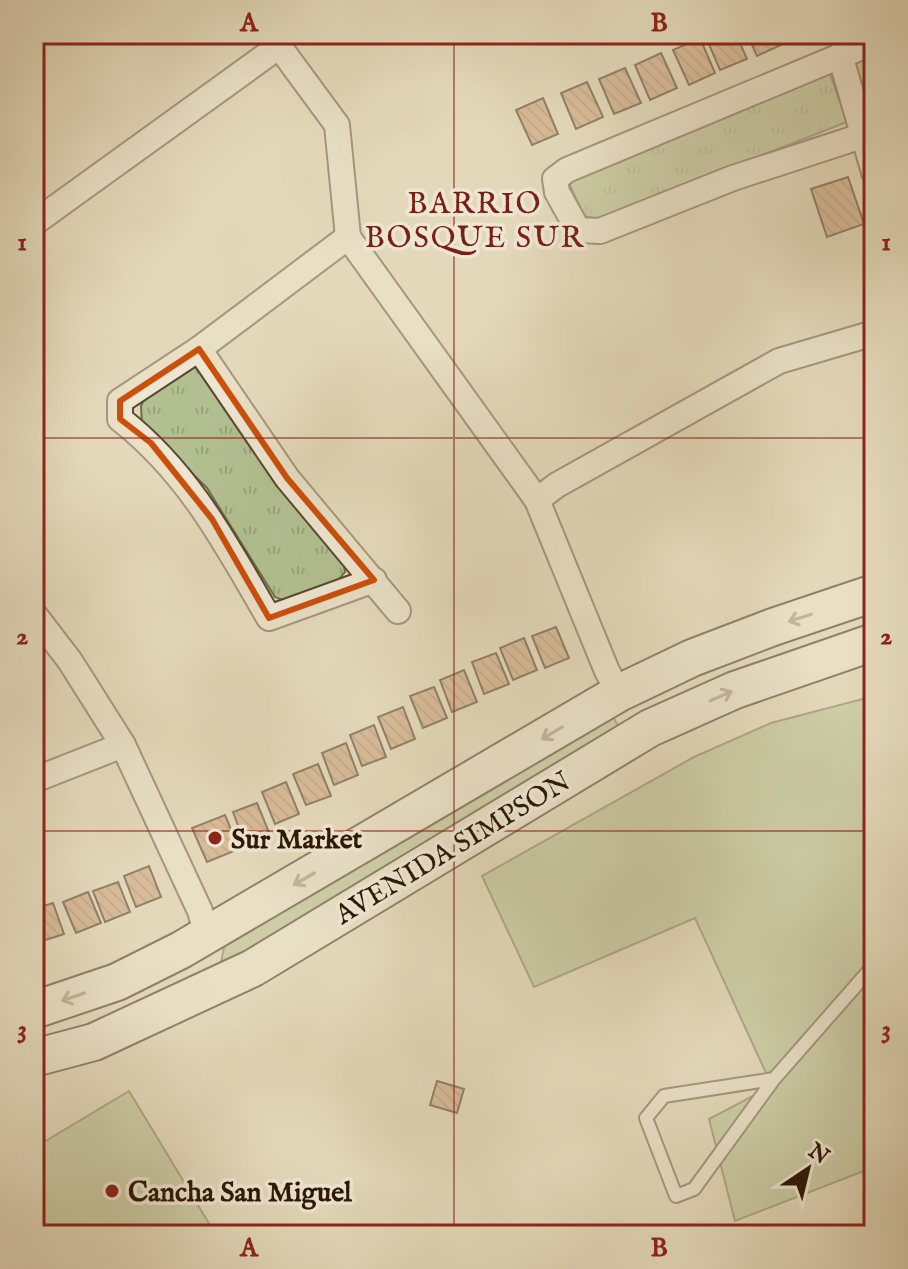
<svg xmlns="http://www.w3.org/2000/svg" width="908" height="1269" font-family="'IM FELL English',serif">
  <defs>
    <pattern id="park-tufts" width="24" height="20" patternUnits="userSpaceOnUse" patternTransform="scale(2)"><rect width="24" height="20" fill="#b2c091"/><path d="M3 7l-1-3M5 7V3M7 7l1-3M15 17l-1-3M17 17v-4M19 17l1-3" fill="none" stroke="#99a47b"/></pattern>
    <pattern id="building-back-hatch" width="6" height="6" patternUnits="userSpaceOnUse" patternTransform="scale(2)"><rect width="6" height="6" fill="#cb9870"/><path d="M-1 5l2 2M0 0l6 6M5-1l2 2" fill="none" stroke="#a57b5a"/></pattern>
  </defs>
  <rect width="100%" height="100%" fill="#e3d9ba"/>
  <filter id="stains"><feTurbulence type="fractalNoise" baseFrequency=".0025" numOctaves="4"/><feColorMatrix values="0 0 0 0 .2 0 0 0 0 .09 0 0 0 0 .02 0 0 0 .5 -.17"/></filter>
  <radialGradient id="worn" r=".72"><stop offset=".6" stop-color="#630" stop-opacity="0"/><stop offset="1" stop-color="#630" stop-opacity=".3"/></radialGradient>
  <g fill="#b2c091" stroke="#706c4a" stroke-width="2">
    <path d="M874 696V1167L735 1221 709 1119 772 1086 695 918 534 987 482 876 694 757 771 723Z"/>
    <path d="M613 717 619 727 220 968 225 942Z"/>
    <path d="M129 1091 216 1235H34V1148Z"/>
  </g>
  <g fill="url(#park-tufts)" stroke="#706c4a" stroke-width="2">
    <path d="M874 50V117L869 114 853 58Z"/>
    <path d="M823 74H830L847 122 598 219 584 216 570 185 577 173Z"/>
    <path d="M190 363 200 367 343 560 345 572 336 583 287 602 275 597 207 488 142 424 141 406 145 397Z"/>
  </g>
  <g fill="url(#building-back-hatch)" stroke="#2d1803" stroke-width="2">
    <path d="M708 34H736L747 59 720 70 705 35Z"/>
    <path d="M747 34H778L783 44 757 56Z"/>
    <path d="M700 38 715 73 689 85 673 50Z"/>
    <path d="M661 53 677 88 650 100 635 65Z"/>
    <path d="M625 68 641 103 614 114 599 79Z"/>
    <path d="M587 82 603 117 576 129 561 93Z"/>
    <path d="M543 98 558 134 532 145 516 110Z"/>
    <path d="M848 177 864 224 827 237 811 189Z"/>
    <path d="M556 627 569 658 545 668 532 636Z"/>
    <path d="M524 638 537 670 513 680 500 648Z"/>
    <path d="M496 653 509 684 484 694 472 662Z"/>
    <path d="M464 670 477 702 452 712 440 680Z"/>
    <path d="M434 687 447 718 423 728 410 696Z"/>
    <path d="M403 707 415 739 391 749 378 717Z"/>
    <path d="M374 725 386 757 362 766 350 735Z"/>
    <path d="M346 743 358 775 334 785 322 753Z"/>
    <path d="M318 764 331 796 306 805 293 774Z"/>
    <path d="M286 782 299 814 275 824 262 792Z"/>
    <path d="M257 803 270 835 245 844 233 812Z"/>
    <path d="M225 815 239 849 207 862 192 828Z"/>
    <path d="M149 866 161 897 136 907 124 876Z"/>
    <path d="M118 882 130 912 105 922 93 891Z"/>
    <path d="M88 892 101 923 76 933 63 902Z"/>
    <path d="M53 903 64 934 39 942 34 929V909Z"/>
    <path d="M437 1081 464 1089 457 1113 430 1105Z"/>
  </g>
  <g fill="none" stroke-linecap="round" stroke-linejoin="round">
    <defs>
      <path id="service" d="M774 1079 664 1096 646 1118 676 1196 694 1189 774 1079 874 965"/>
      <g id="minor">
        <path d="M270 34 337 125 348 237 537 500 607 671 619 693"/>
        <path d="M874 42 567 170 555 179 557 192 578 230 600 231 733 178 874 132"/>
        <path d="M840 55 874 172"/>
        <path d="M34 223 278 47"/>
        <path d="M348 237 199 349 120 401V419C189 473 226 544 269 618L374 580"/>
        <path d="M199 349 287 478 398 611"/>
        <path d="M537 500 557 485 779 361 874 333"/>
        <path d="M34 614 70 661 123 745 200 911 207 936"/>
        <path d="M34 780 123 745"/>
      </g>
      <g id="secondary">
        <path d="M34 1010 117 982 181 950 619 693 692 658 773 627 874 593"/>
        <path d="M34 1058 94 1042 253 968 650 728 735 690 874 642"/>
      </g>
    </defs>
    <use href="#service" stroke="#5a4831" stroke-width="16"/>
    <use href="#minor" stroke="#5a4831" stroke-width="28"/>
    <use href="#secondary" stroke="#2d1803" stroke-width="40"/>
    <use href="#service" stroke="#ede6d2" stroke-width="12"/>
    <use href="#minor" stroke="#ede6d2" stroke-width="24"/>
    <use href="#secondary" stroke="#ede6d2" stroke-width="36"/>
  </g>
  <defs><path id="oneway-shaft" d="M-6 0H5M1.5-3L5.5 0L1.5 3" fill="none" stroke-width="1.6" stroke-linecap="round" stroke-linejoin="round" transform="scale(2)"/></defs>
  <g stroke="#978975">
    <use href="#oneway-shaft" transform="translate(800 618) rotate(162)"/>
    <use href="#oneway-shaft" transform="translate(721 696) rotate(-24)"/>
    <use href="#oneway-shaft" transform="translate(552 733) rotate(149)"/>
    <use href="#oneway-shaft" transform="translate(304 879) rotate(150)"/>
    <use href="#oneway-shaft" transform="translate(73 997) rotate(161)"/>
  </g>
  <path d="M0 0H908V1269H0ZM199 349 287 478 374 580 269 618 212 519 151 443 120 419V401Z" fill="#e3d9ba" fill-opacity=".55" fill-rule="evenodd"/>
  <path fill="none" stroke="#cc4f0b" stroke-width="6" stroke-linejoin="round" d="M199 349 287 478 374 580 269 618 212 519 151 443 120 419V401Z"/>
  <path fill="none" stroke="#8f2418" stroke-width="2" stroke-opacity="0.55" d="M454 34V1235M34 438H874M34 831H874"/>
  <g fill="#8f2418" stroke="#ede6d2" stroke-width="3">
    <circle cx="215" cy="838" r="8"/>
    <circle cx="112" cy="1191" r="8"/>
  </g>
  <g text-anchor="middle" stroke-width="7" stroke-linejoin="round" paint-order="stroke">
    <g font-size="28" font-weight="bold" fill="#2d1803" stroke="#ede6d2" text-anchor="start">
      <text x="231" y="848">Sur Market</text>
      <text x="128" y="1201">Cancha San Miguel</text>
    </g>
    <g font-size="28" fill="#2d1803" stroke="#ede6d2">
      <text transform="translate(452 847) rotate(-31)" y="10">AVENIDA SIMPSON</text>
    </g>
    <g font-size="30" letter-spacing="2" fill="#7a1f14" stroke="#ede6d2">
      <text x="475" y="213">BARRIO<tspan x="475" dy="34">BOSQUE SUR</tspan></text>
    </g>
  </g>
  <rect width="908" height="1269" fill="none" stroke="#e3d9ba" stroke-width="88"/>
  <g transform="translate(808 1169) rotate(35)" stroke="#ede6d2" stroke-width="6" paint-order="stroke">
  <path d="M0-6L14 30L0 20L-14 30Z" fill="#2d1803"/>
  <text y="-12" font-size="22" font-weight="bold" text-anchor="middle" fill="#2d1803">N</text>
  </g>
  <rect x="44" y="44" width="820" height="1181" fill="none" stroke="#8f2418" stroke-width="3"/>
  <g font-size="26" text-anchor="middle" font-weight="bold" fill="#8f2418">
    <text x="249" y="31">A</text>
    <text x="659" y="31">B</text>
    <text x="22" y="250">1</text>
    <text x="886" y="250">1</text>
    <text x="22" y="644">2</text>
    <text x="886" y="644">2</text>
    <text x="22" y="1037">3</text>
    <text x="886" y="1037">3</text>
    <text x="249" y="1256">A</text>
    <text x="659" y="1256">B</text>
  </g>
  <rect width="100%" height="100%" filter="url(#stains)"/>
  <rect width="100%" height="100%" fill="url(#worn)"/>
</svg>
